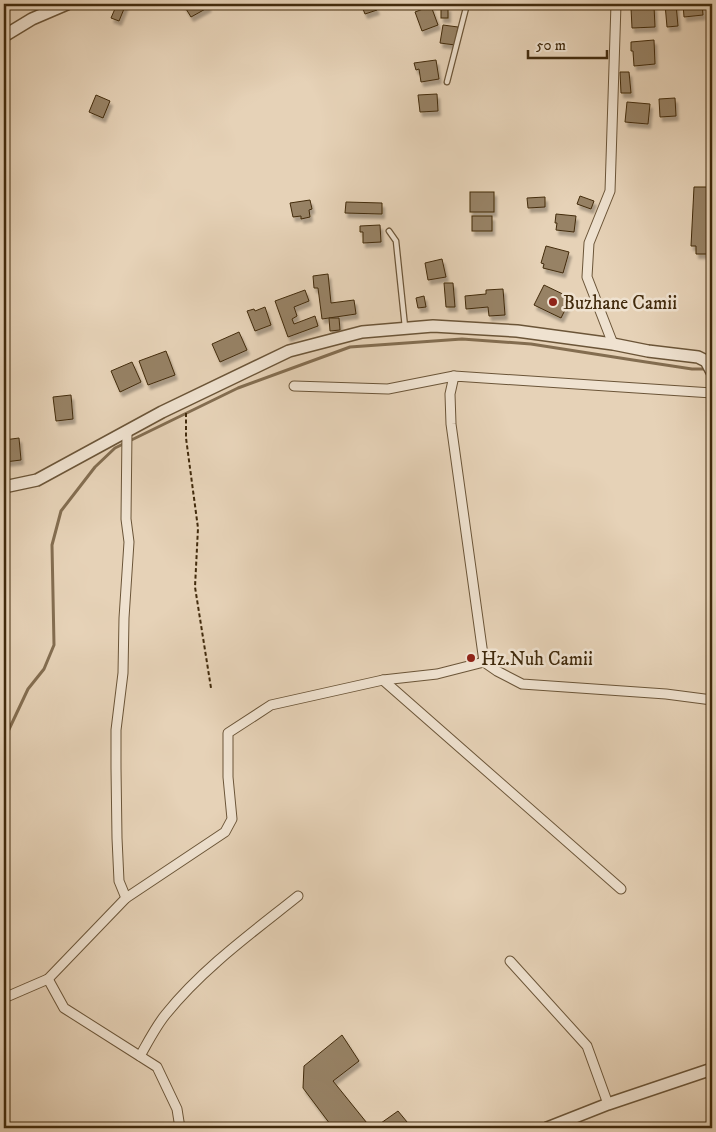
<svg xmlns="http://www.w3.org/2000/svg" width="716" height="1132" font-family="'IM FELL DW Pica',serif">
  <defs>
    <filter id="shadow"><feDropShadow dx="2.5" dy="4.5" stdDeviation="1" flood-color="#0004"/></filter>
  </defs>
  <rect width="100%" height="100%" fill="#e6d2b7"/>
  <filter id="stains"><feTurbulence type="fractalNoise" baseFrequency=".004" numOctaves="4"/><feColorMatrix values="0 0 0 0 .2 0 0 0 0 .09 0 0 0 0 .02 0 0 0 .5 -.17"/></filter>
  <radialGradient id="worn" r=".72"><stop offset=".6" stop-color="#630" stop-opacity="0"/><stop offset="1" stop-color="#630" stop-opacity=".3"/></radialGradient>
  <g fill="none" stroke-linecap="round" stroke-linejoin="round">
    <path stroke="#836d50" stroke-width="3" d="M4 740 28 689 44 669 54 645 52 545 61 511 95 467 115 448 238 388 350 347 462 339 531 344 633 360 692 369H707"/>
  </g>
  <g fill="#978265" stroke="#422b0d" filter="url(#shadow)">
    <path d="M117 4H126L119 21 111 18Z"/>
    <path d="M183 4H207L209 7 191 17Z"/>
    <path d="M361 4H374L377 10 365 14Z"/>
    <path d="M665 4H676L678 26 667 27Z"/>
    <path d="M683 4H702L703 15 684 17Z"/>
    <path d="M431 6 438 25 422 31 415 12Z"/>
    <path d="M654 6 655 27 632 28 631 8Z"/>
    <rect x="441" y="7" width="7" height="11"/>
    <path d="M443 25 458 27 455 45 440 43Z"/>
    <path d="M654 40 655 64 634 66 633 51H631V42Z"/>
    <path d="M436 60 439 79 421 82 419 69 416 70 414 63Z"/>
    <path d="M620 72H629L631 93H621Z"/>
    <path d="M437 94 438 111 420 112 418 95Z"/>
    <path d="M96 95 110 101 103 118 89 112Z"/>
    <path d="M675 98 676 116 660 117 659 99Z"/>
    <path d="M627 102 650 104 648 124 625 122Z"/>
    <path d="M694 187H712V247H710V254H696V246H691Z"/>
    <rect x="470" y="192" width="24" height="20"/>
    <path d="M580 196 594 201 591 209 577 204Z"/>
    <path d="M545 197V207L528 208 527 198Z"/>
    <path d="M310 200 312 209 309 210 310 217 301 219V216L293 217 290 203Z"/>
    <path d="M346 202 382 203V214L345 213Z"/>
    <path d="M556 214 576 216 574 232 556 230 557 223H555Z"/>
    <rect x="472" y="216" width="20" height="15"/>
    <path d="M380 225 381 242 363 243V232H360V226Z"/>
    <path d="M546 246 569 252 563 273 543 268 544 264 541 263Z"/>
    <path d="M442 259 446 277 428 280 425 263Z"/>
    <path d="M328 274 331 303 354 300 356 314 322 319 318 288H314L313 276Z"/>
    <path d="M444 283H453L455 307H446Z"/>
    <path d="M544 285 571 298 561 318 534 305Z"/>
    <path d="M503 289 505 315 489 316 488 307 466 309 465 296 486 294V290Z"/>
    <path d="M305 290 309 301 294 307 297 316 292 319 294 324 315 316 318 326 288 337 275 301Z"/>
    <path d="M424 296 426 307 418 308 416 298Z"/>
    <path d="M265 307 271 325 255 331 247 311 254 309 255 311Z"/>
    <path d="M329 318H339L340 330 330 331Z"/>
    <path d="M239 332 247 350 220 362 212 344Z"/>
    <path d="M166 351 175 375 148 385 139 361Z"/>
    <path d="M132 362 141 382 120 392 111 371Z"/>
    <path d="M71 395 73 419 56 421 53 397Z"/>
    <path d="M19 438 21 460 5 462 4 440Z"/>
    <path d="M342 1035 359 1061 333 1081 371 1128H333L303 1088 304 1066Z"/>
    <path d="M398 1111 412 1128H374Z"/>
  </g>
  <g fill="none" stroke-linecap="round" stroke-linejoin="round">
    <defs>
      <g id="service">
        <path d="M447 82 467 4"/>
        <path d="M389 231 396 241 405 327"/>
      </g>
      <g id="minor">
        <path d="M613 344 587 277 589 243 610 191 616 4"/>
        <path d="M294 386 388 389 454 376"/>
        <path d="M484 662 497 671 522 684 666 694 712 700"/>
        <path d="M383 680 621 889"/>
        <path d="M126 898 119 881 117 838 116 768V730L123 673 124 618 129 542 126 519 127 432"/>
        <path d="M510 961 587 1046 608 1104"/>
        <path d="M48 979 64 1008 157 1067 177 1109 180 1128"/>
        <path d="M4 998 48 979 126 898 225 832 232 819 228 777V733L271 705 383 680 437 674 484 662 451 424 450 394 454 376 712 393"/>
        <path d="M140 1056C148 1042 156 1026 166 1014 203 968 253 932 298 896"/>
      </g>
      <g id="tertiary">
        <path d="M4 36 32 19 67 4"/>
        <path d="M4 487 37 480 162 412 289 351 362 332 433 326 517 331 613 344 648 351 698 357 706 361 712 372"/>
        <path d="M547 1128 608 1104 712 1069"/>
      </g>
    </defs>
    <use href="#service" stroke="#6b5538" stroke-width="7"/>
    <use href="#minor" stroke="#6b5538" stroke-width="11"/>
    <use href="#tertiary" stroke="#6b5538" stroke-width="14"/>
    <path stroke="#422b0d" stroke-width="2" stroke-dasharray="4 2.5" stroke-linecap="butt" d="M186 413V438L198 528 195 587 211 688"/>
    <use href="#service" stroke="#efe2d0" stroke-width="4.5"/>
    <use href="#minor" stroke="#efe2d0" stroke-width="9"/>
    <use href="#tertiary" stroke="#efe2d0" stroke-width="11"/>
  </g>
  <g fill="#8f2418" stroke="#efe2d0" stroke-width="2">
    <circle cx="553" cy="302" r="5"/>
    <circle cx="471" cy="658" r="5"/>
  </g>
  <g text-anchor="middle" stroke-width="5" stroke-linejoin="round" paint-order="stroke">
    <g font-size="19" fill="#422b0d" stroke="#efe2d0" text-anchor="start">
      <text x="563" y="309">Buzhane Camii</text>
      <text x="481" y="665">Hz.Nuh Camii</text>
    </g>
  </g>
  <rect width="716" height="1132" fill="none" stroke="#e6d2b7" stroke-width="20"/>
  <rect x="5" y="5" width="706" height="1122" fill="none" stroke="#422b0d" stroke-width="2.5"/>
  <rect x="10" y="10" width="696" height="1112" fill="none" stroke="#422b0d"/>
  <path d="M528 50v8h79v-8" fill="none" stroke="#422b0d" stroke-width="2.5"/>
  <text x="536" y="50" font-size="15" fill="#422b0d" stroke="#efe2d0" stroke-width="4" paint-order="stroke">50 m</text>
  <rect width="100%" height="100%" filter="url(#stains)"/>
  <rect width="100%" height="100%" fill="url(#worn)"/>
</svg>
